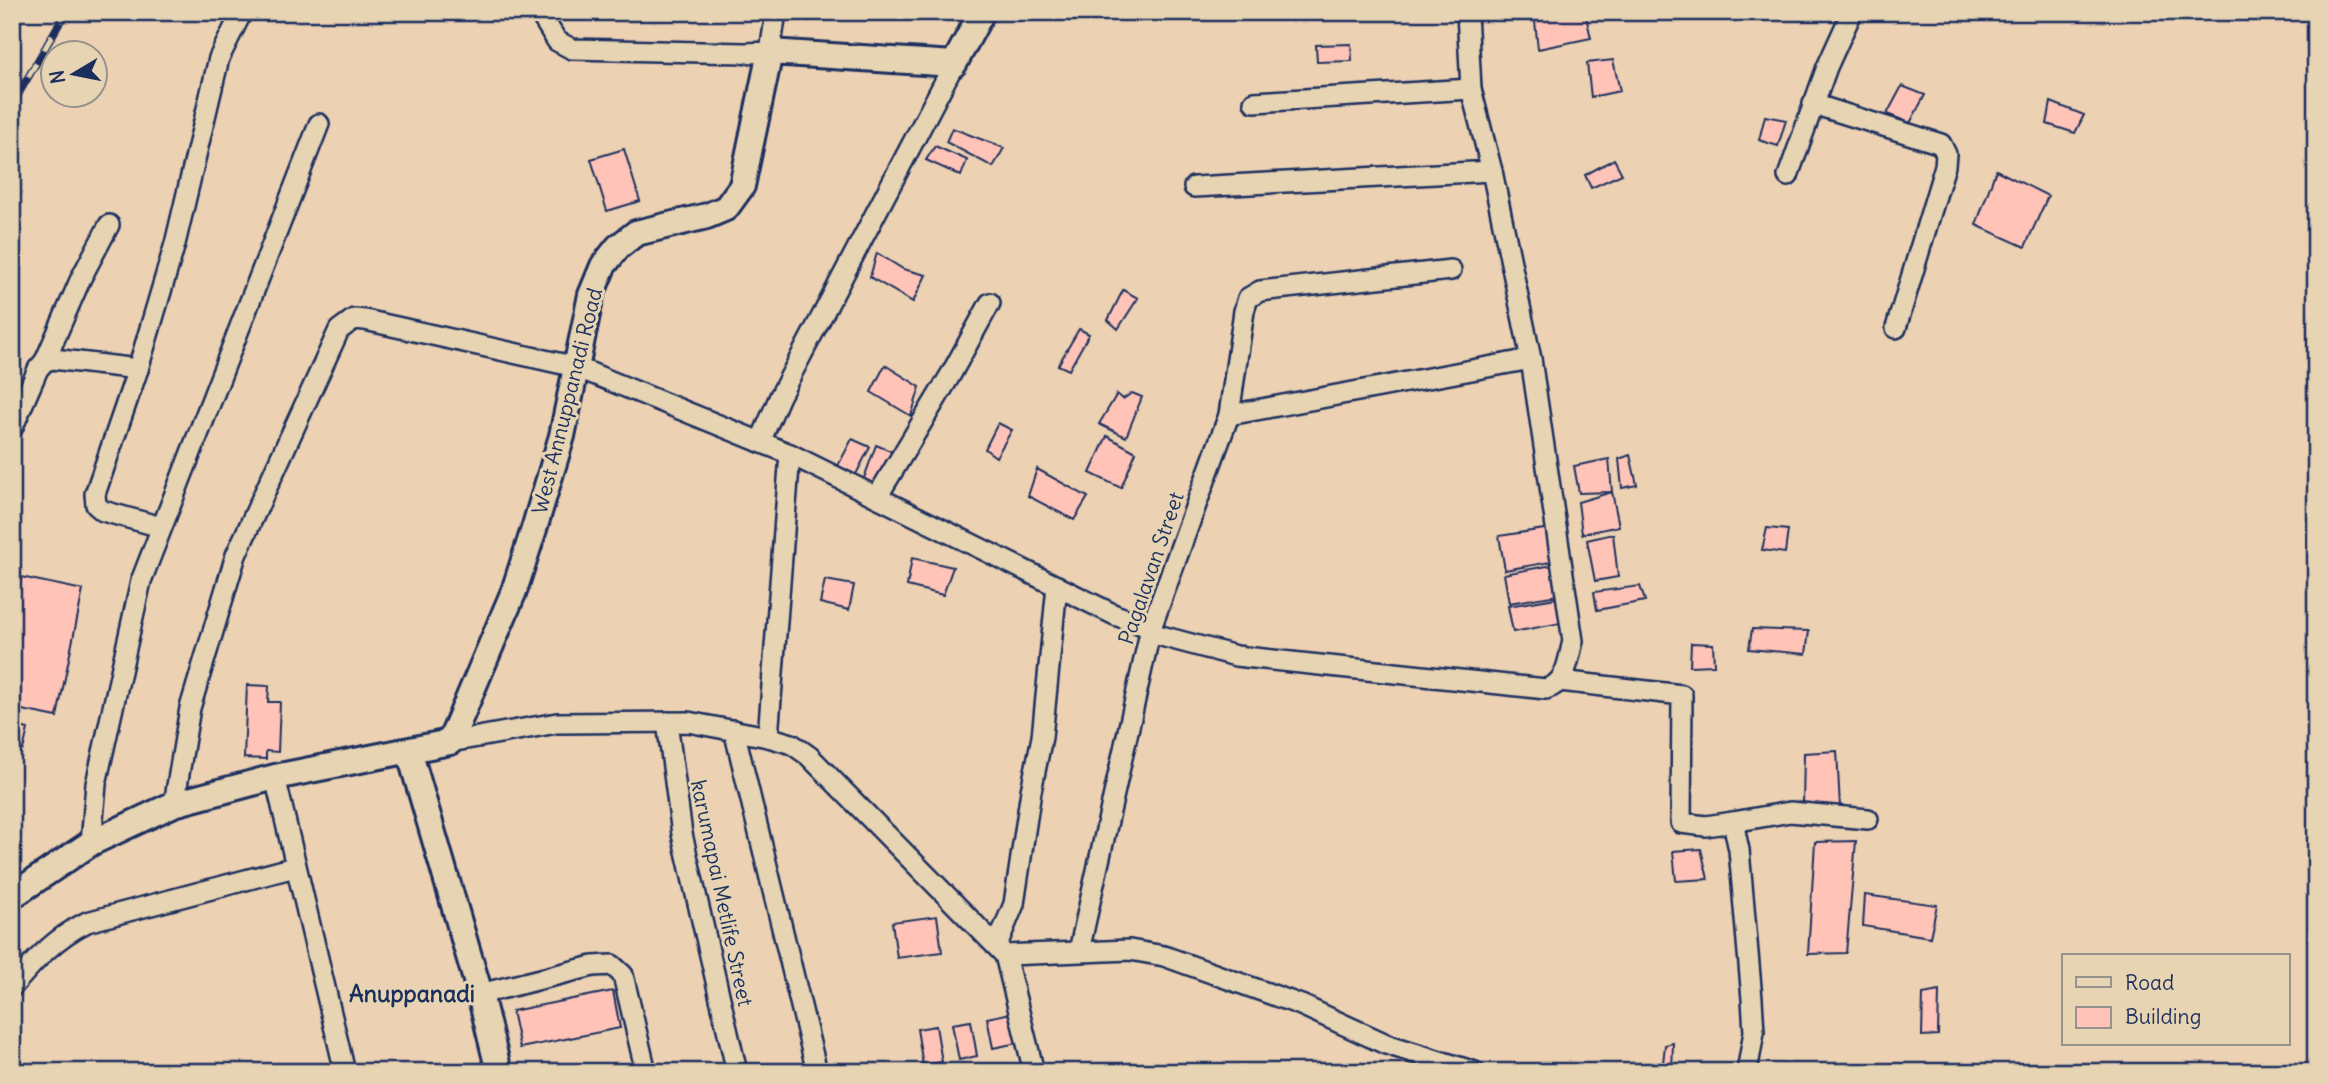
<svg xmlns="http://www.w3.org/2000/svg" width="2328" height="1084" font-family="Delius,sans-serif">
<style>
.building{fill:#ffc4b7;stroke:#1b2f5e;stroke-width:2}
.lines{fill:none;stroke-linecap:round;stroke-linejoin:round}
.minor-casing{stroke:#1b2f5e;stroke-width:24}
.tertiary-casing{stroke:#1b2f5e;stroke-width:30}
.minor{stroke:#e7d4b2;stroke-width:19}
.tertiary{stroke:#e7d4b2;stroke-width:24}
.rail-casing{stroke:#1b2f5e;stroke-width:8}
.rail{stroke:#e7d4b2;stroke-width:5;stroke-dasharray:16;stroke-linecap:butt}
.labels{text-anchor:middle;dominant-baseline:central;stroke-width:6;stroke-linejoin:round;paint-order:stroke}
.street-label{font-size:21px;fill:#1b2f5e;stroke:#e7d4b2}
.neighbourhood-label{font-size:23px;font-weight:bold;fill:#1b2f5e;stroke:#e7d4b2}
</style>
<rect width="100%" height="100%" fill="#ecd1b3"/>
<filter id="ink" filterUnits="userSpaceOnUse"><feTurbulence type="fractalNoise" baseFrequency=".0143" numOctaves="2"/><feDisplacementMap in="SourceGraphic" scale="14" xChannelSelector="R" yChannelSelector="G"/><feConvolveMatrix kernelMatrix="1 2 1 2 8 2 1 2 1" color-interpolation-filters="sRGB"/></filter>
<g filter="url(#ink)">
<g class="building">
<path d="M1040,12h25v5z"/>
<path d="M1534,12h51l6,26 -53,11z"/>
<path d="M1351,44l1,17 -35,1 -1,-17z"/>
<path d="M1613,60l7,31 -29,6 -4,-34z"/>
<path d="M1902,86l23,9 -15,28 -23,-9z"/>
<path d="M2051,102l33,13 -9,18 -28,-9z"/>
<path d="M1765,116l21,4 -8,26 -19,-6z"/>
<path d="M952,128l52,20 -11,19 -47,-25z"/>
<path d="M935,146l32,14 -6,16 -35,-16z"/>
<path d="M624,149l16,52 -33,10 -16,-52z"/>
<path d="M1614,159l8,15 -31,14 -6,-13z"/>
<path d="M1996,170l52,26 -23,51 -49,-22z"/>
<path d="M877,253l26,16 23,6 -13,27 -43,-25z"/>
<path d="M1123,290l15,8 -20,31 -10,-9z"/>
<path d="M1079,329l10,5 -20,36 -11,-5z"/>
<path d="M885,365l35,22 -9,29 -40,-24z"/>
<path d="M1132,393l10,4 -16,40 -27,-13 18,-30 6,5z"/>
<path d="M998,423l14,7 -16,27 -11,-8z"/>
<path d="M1107,436l29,16 -15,36 -31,-15z"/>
<path d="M852,439l18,8 -18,35 -18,-9z"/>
<path d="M876,445l17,7 -18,35 -12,-6z"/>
<path d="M1630,455l7,30 -15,3 -3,-29z"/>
<path d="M1609,459l3,33 -33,1 -5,-27z"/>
<path d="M1037,469l51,28 -14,23 -46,-24z"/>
<path d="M1612,492l7,34 -37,8 -4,-32z"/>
<path d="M1551,528l5,33 -51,9 -6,-34z"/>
<path d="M1767,528l21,2 -3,23 -23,-3z"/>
<path d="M1613,534l5,43 -23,4 -8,-41z"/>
<path d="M912,558l41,9 -10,28 -36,-9z"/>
<path d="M1553,565l5,30 -49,8 -5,-29z"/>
<path d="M21,577l62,13 -26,127 -45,-9v-87z"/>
<path d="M825,580l29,5 -5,25 -29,-7z"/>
<path d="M1640,586l5,15 -48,9 -3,-18z"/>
<path d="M1556,598l5,25 -48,9 -5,-26z"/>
<path d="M1752,629l57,2 -3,23 -57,-5z"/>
<path d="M1691,643l22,1 1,21 -24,1z"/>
<path d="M247,685l22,1 -1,16h12l-2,50 -12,-1v8l-22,-1z"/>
<path d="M12,725l16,4 -5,21 -11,-3z"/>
<path d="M1837,751l3,56 -37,-2 1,-52z"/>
<path d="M1856,841l-10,112 -38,1 7,-112z"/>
<path d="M1701,849l7,30 -32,2 -3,-30z"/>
<path d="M1865,895l72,10 -7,32 -67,-11z"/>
<path d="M937,916l5,36 -45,6 -5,-36z"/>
<path d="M613,991l7,37 -100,20 -8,-37z"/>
<path d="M1939,991l-1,44 -16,1 1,-42z"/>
<path d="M1016,1012l6,30 -29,6 -6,-30z"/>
<path d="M971,1021l6,35 -18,4 -7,-36z"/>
<path d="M936,1026l6,36 -19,3 -6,-36z"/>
<path d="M1673,1043l-1,29h-10l3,-27z"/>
</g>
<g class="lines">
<g class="minor-casing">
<g id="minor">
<path d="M539,12l18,29 15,8 172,4 26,-1 6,-40"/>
<path d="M1467,12l4,77 21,82 39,188"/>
<path d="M1254,102l217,-13"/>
<path d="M1813,104l128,40 5,10 -1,12 -49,162"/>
<path d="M1788,176l39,-109 25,-55"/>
<path d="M1194,187l298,-16"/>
<path d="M45,361l36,-83 28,-53"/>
<path d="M12,429l26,-60 7,-8 8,-2 85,10"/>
<path d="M760,442l20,-46 174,-332"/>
<path d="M877,497l74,-123 39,-71"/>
<path d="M161,527l-58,-16 -7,-6 -1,-11 43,-125 37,-125 44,-186 23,-46"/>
<path d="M1150,633l86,23 18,2 292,31c21,-6 22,-29 27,-48l-42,-282 -302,56"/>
<path d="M1560,681l122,14 -1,128 25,3 27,-4"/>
<path d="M667,722l15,112 55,238"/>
<path d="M734,730l83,342"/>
<path d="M768,737l22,-283"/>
<path d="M450,742l107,-19 131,-1 80,15 24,7 17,12 196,199 125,-5 34,6 137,49 85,39 89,28"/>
<path d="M275,777l70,295"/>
<path d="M174,804l16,-96 46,-153 103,-225 15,-11 11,1 211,47 214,87 325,161 36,13"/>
<path d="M91,843l5,-59 45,-203 178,-457"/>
<path d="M997,945l17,-41 17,-113 11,-54 15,-151"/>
<path d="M1079,951l72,-323 78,-213 15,-104 4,-13 12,-7 191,-21"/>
<path d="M1005,955l29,117"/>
<path d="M12,987c23,-27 43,-49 75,-65l208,-55"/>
<path d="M480,994l113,-28 19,-1 11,10 23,97"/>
<path d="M1747,1072l7,-40 -2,-33 -13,-149 -6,-28 57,-10 78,7"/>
</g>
</g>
<g class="tertiary-casing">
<g id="tertiary">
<path d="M409,751l71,243 19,78"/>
<path d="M12,896l79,-53 83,-39 101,-27 175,-35 64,-151 20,-62 28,-93 29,-141 12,-29 15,-19 18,-14 71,-17 19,-8 16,-22 28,-134 184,12 28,-52"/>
</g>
</g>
<use href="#minor" class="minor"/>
<use href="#tertiary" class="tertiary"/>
<g class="rail-casing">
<path id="rail" d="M12,105l54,-93"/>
</g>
<use href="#rail" class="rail"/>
</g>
</g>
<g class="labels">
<g class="street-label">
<text transform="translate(567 401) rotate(-76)">West Annuppanadi Road</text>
<text transform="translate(1151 568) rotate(-71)">Pagalavan Street</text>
<text transform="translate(722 893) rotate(78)">karumapai Metlife Street</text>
</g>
<g class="neighbourhood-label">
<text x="412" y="993">Anuppanadi</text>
</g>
</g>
<rect width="2328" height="1084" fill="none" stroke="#e7d4b2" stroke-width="42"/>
<rect x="21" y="21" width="2286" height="1042" fill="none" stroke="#1b2f5e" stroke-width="2.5" filter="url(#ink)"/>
<rect x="2062" y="954" width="228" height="91" fill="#e7d4b2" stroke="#959290" stroke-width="2"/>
<rect x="2076" y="977" width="35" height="10" fill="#e7d4b2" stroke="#959290" stroke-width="2"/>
<text x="2125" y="990" font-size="21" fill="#1b2f5e">Road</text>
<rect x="2076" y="1007" width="35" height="21" fill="#ffc4b7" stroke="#959290" stroke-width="2"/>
<text x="2125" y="1024" font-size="21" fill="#1b2f5e">Building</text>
<g transform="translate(74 74) rotate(260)"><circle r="33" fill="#e7d4b2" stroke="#959290" stroke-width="2"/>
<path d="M0-5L12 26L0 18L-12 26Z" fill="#1b2f5e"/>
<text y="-10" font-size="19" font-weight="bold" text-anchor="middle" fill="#1b2f5e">N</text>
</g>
</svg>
